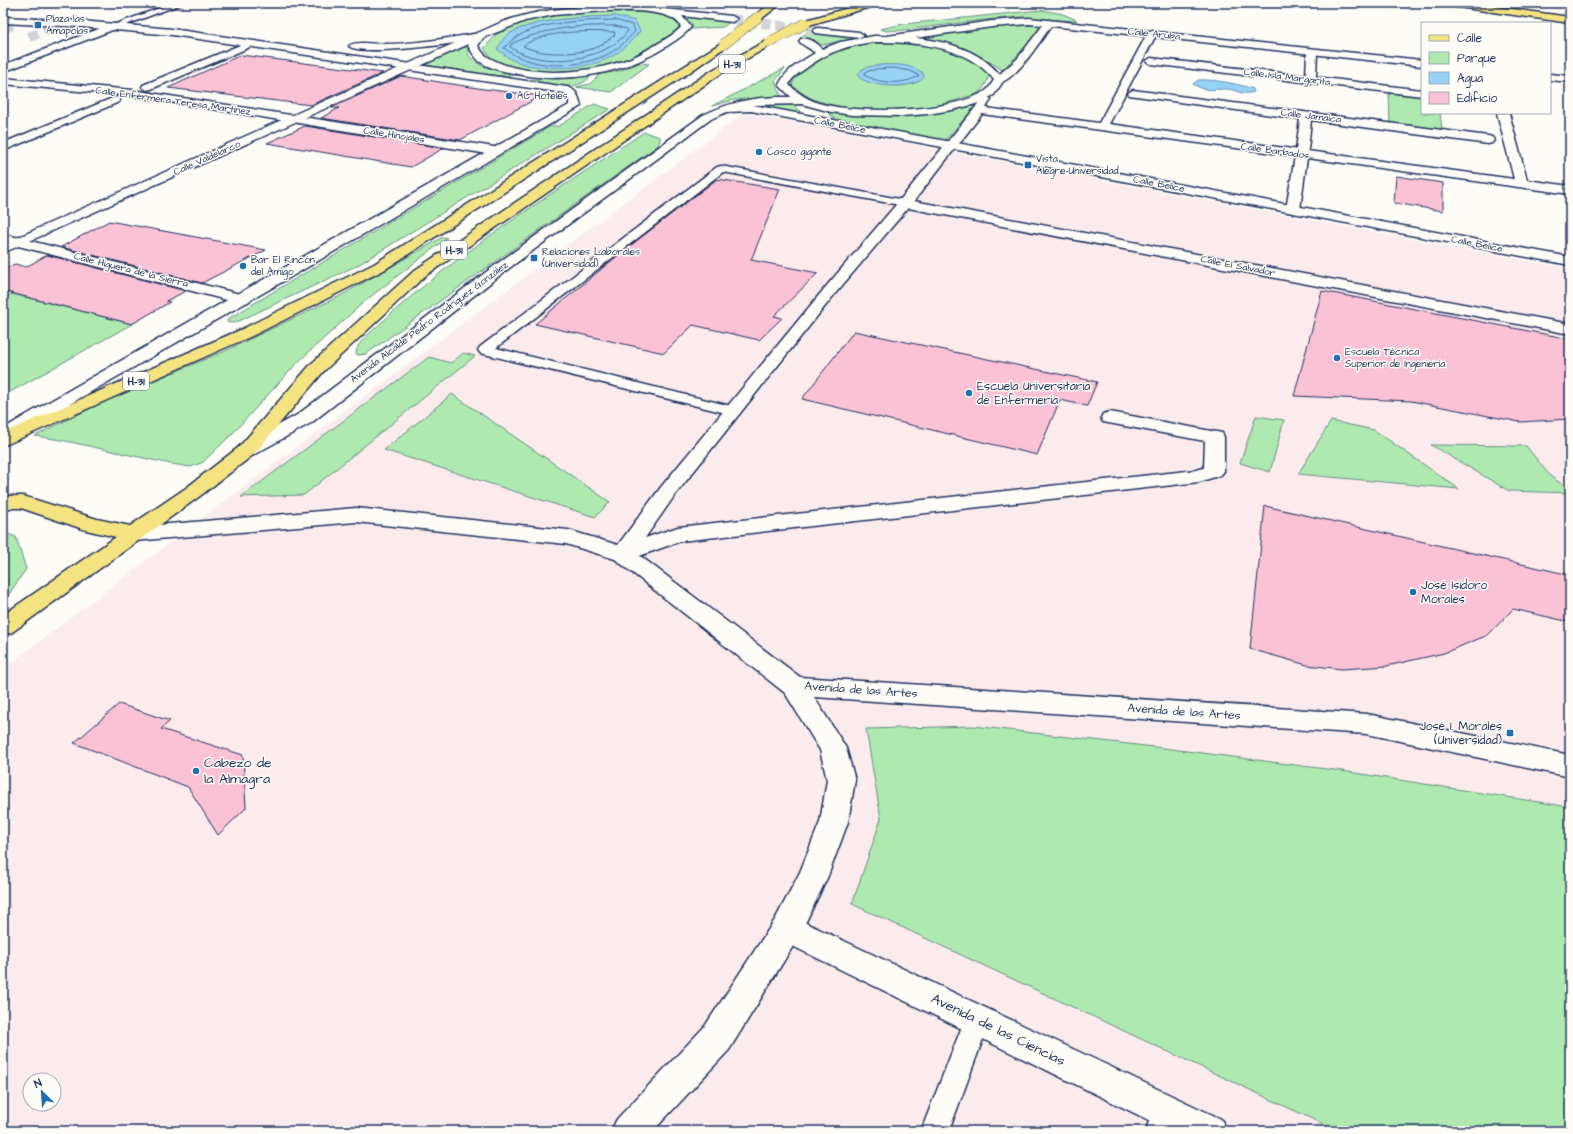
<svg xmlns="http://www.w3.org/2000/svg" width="1573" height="1134" font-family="'Architects Daughter',sans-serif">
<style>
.built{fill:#fcebed;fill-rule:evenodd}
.green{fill:#aeeaaf;stroke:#648c86;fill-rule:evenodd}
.water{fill:#96d1f6;stroke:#6590b9}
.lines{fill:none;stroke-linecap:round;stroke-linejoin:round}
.shore{stroke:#4c709b;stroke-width:1}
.building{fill:#fbc2d6;stroke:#1b2f5e}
.pedestrian-tunnel{stroke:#d0d3d8;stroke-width:10;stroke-dasharray:10 5;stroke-linecap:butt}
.tertiary-tunnel{stroke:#d0d3d8;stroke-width:10;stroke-dasharray:10 5;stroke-linecap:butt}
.service-casing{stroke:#1b2f5e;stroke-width:3}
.pedestrian-casing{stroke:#1b2f5e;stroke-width:3}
.minor-casing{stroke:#1b2f5e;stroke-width:3}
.tertiary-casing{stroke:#1b2f5e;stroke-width:3}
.secondary-casing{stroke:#1b2f5e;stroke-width:3}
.primary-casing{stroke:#1b2f5e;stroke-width:3}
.motorway-casing{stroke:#1b2f5e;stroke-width:3}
.service{fill:#fdfcf7;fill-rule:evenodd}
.pedestrian{fill:#fdfcf7;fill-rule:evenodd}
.minor{fill:#fdfcf7;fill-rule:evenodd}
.tertiary{fill:#fdfcf7;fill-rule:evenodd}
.secondary{fill:#fdfcf7;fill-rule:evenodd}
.primary{fill:#f5e381;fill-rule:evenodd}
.motorway{fill:#f5e381;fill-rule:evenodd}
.motorway-bridge-casing{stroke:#1b2f5e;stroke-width:11;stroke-linecap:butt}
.motorway-bridge{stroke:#f5e381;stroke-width:10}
.poi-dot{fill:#1f6fb2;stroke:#fdfcf7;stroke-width:1.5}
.labels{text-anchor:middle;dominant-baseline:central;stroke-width:3;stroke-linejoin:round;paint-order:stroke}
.far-poi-label{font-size:10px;fill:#1b2f5e;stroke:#fdfcf7;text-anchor:start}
.far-street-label{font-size:10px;fill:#1b2f5e;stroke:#fdfcf7}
.shield{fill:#fdfcf7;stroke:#5f6c8c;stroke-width:1}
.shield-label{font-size:11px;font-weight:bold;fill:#1b2f5e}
.poi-label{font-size:12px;fill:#1b2f5e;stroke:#fdfcf7;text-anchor:start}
.street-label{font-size:12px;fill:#1b2f5e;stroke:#fdfcf7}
.near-poi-label{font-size:14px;fill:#1b2f5e;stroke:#fdfcf7;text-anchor:start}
.near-street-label{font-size:14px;fill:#1b2f5e;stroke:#fdfcf7}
</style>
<rect width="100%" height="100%" fill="#fdfcf7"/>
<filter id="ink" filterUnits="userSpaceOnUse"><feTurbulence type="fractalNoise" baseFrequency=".025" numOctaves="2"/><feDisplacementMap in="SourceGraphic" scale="8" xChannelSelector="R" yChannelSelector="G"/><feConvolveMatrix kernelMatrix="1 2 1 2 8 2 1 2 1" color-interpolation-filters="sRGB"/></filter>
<g filter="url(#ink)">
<path class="built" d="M743,114h7l171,32 649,123v862h-1567v-462l214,-162zM30,1080h24v24h-24z"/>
<g class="green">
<path d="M617,9c20,2 51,-1 62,18l-7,7 -51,29 -30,7 -43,2 -34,-4 -23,-10 -7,-10 16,-17 37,-14 40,-7zM616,16l-118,33c2,-4 4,-8 7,-11 20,-20 83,-21 111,-22z"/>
<path d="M1042,10l21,4 14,6 -4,1 -52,-4 -38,3 -77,10 -20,1 -6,-2 24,-5z"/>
<path d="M683,15l48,6 -8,6 -32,2 1,-5z"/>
<path d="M1023,23l20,1 -17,23 -24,23c-28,-21 -60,-26 -94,-32z"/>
<path d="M809,31l42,5 2,3 -32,6 -7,-5 -14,-2z"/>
<path d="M876,42c31,1 76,3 102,22 4,3 7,8 11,11 -2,7 -5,14 -11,18 -3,2 -8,3 -12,4 -38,14 -98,18 -137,7 -17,-4 -24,-8 -37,-19 3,-8 10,-13 17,-18 20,-17 41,-22 67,-25zM884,65l20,1 18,6 2,5c-11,14 -51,9 -64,1l3,-9z"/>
<path d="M468,46c-6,20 38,27 51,29l-20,1 -75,-11z"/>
<path d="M639,63l10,1 -38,28 -35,-5 14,-3 10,-10 19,-3z"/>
<path d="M785,68l-10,13 6,15 -47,4 -22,6z"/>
<path d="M594,74c-3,2 -7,6 -10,8 -16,9 -39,1 -56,-2z"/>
<path d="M1389,93l33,4v16h18l2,16 -52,-6z"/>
<path d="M594,104l16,5 -252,156 -119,56 -6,2 -6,-1 1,-3 323,-193h8z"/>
<path d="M782,104l10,1 9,6 -1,1 -5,1 -44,-8z"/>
<path d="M973,106l2,1 -30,33 -108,-19 -9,-8 4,-1 33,3h49z"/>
<path d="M644,132l16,5v4l-3,5 -291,208 -7,1 -3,-1c0,-12 16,-22 24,-30 80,-74 174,-131 264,-192z"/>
<path d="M443,237l4,1 -81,62 -68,62 -67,73 -28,27 -12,5 -20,-3 -110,-24 -26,-4 72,-36 118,-49 115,-55z"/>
<path d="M12,294l120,30 -129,72v-98z"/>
<path d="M463,353l12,3 -171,139 -63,2 188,-140 22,6z"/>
<path d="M452,394l158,108 -15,15 -211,-67z"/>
<path d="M1256,416l28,4 -14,52 -30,-9z"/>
<path d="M1331,421l43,9 85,59 -161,-15z"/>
<path d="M1431,445l95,1 25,31 19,12v4l-61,-2z"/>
<path d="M3,532l13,5 10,32 -23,34z"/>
<path d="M973,726l190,22 179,23 228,36v324h-232l-486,-227 29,-85 -15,-90z"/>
</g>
<g class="water">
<path d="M616,16l19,5 5,10c-9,11 -21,23 -35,29 -24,10 -72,12 -96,-2 -4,-3 -8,-6 -12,-9 3,-4 5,-8 7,-11 21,-20 84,-21 112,-22z"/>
<path d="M881,65c10,-1 40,-1 43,12 -9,13 -56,11 -66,-1 2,-10 15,-10 23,-11z"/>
<path d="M1198,80c14,-1 42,4 55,9l1,3c-14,4 -17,-3 -28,-3 -13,0 -21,3 -33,-5z"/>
</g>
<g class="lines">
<g class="shore">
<path d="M615,20l17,5 3,6c-8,10 -19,20 -31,25 -30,13 -74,13 -100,-8 23,-28 77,-27 111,-28z"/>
<path d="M615,26l12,3 1,2c-22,31 -88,38 -118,16l1,-3c33,-16 67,-19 104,-18z"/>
<path d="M614,32l1,3c-5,3 -10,8 -15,11 -19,9 -58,10 -77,0 22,-16 65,-15 91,-14z"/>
<path d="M893,68l18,3 8,5c-16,9 -39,8 -55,-1l1,-3 12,-3z"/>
</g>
</g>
<g class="building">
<path d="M241,55l142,18 -72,32 -143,-17z"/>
<path d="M401,76l83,13 57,7 -81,44 -139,-22 18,-10h-8z"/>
<path d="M305,126l139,22 -33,19 -144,-24z"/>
<path d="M1396,176l47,7v28l-49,-8z"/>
<path d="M717,179l63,10 -29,71 67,13 -44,43 8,2 -23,22 -66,-15 -29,28 -129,-29 87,-72z"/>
<path d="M109,221l157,29 -64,33 -141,-36z"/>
<path d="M47,255l139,36 -20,10 4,1 -38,22 -129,-33v-22l12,-5 11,3z"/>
<path d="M1322,291l248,48v80l-50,3 -109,-21 -117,-5z"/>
<path d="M854,331l243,51 -10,24 -27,-6 -23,55 -235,-56z"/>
<path d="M1265,506l305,69v47l-57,-13 -25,26 -44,18 -57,13 -45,3 -35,-4 -57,-16z"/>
<path d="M119,704l51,17 -9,8 82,26 3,53 -28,27 -30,-48 -114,-44z"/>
</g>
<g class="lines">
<g class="pedestrian-tunnel">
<path d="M3,28l10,-3"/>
<path d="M29,37l25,-9"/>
</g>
<path class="tertiary-tunnel" d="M732,19l86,12"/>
<g class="service-casing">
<g id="service">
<path d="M173,3h11l-69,26h-6l-1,-2z"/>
<path d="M721,166l184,34 5,3 -5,3 -182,-34 -227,176 243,60 2,3 -2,3 -5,1 -254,-62 -2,-3 2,-3 237,-180z"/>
<path d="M977,1007l9,4 4,9 -41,111h-28l47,-120z"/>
<path d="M1165,1096l10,4 4,10 -5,21h-28l9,-31z"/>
</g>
</g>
<g class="pedestrian-casing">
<g id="pedestrian">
<path d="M245,43l5,3 -2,2 -97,41 -4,1 -5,-3 1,-2z"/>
<path d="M1312,50l5,3 -1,24 106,13v6l-271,-32 -5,-3 5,-3 155,18 1,-23z"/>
<path d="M1133,90l355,46 4,1 2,3 -2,3 -4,1 -177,-24 -3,30 -2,3h-8l-2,-3 4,-31 -171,-24 -1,-2z"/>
<path d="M115,97l4,1 1,2 -1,2 -116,49v-8z"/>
</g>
</g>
<g class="minor-casing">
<g id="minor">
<path d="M1029,18l121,13 3,-1 4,2 265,28v6l-267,-29 -46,87 405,55 -17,-66h12l18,67 43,6v8l-263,-36 -7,51 -2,3h-10l-2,-3 9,-53 -313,-42 -68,87 656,123v10l-662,-126 -74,87 -159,200 -30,43 33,-11 518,-57 8,-2 1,-27 -102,-19 -2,-4 2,-4 7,-2 112,21 2,4v34l-3,4 -22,7 -518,59 -50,18 -8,2 -8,-2 -3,-5 3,-5 46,-62 163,-198 76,-89 75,-92 7,-11 4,-1 5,3 -5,9 113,15 47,-87 -95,-10c-11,15 -34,53 -52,57l-5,-3 1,-2 22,-19 26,-34 -14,-1 -37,3 -105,15 -5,-3 5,-3 105,-15z"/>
<path d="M112,24l3,1 2,2 -2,2 -112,43v-7z"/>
<path d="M1550,74l20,2v6l-20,-2z"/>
<path d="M3,78l129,12 362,57 4,1 2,3 -2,3 -4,1 -362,-59 -129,-12z"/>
<path d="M3,234l245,62 2,3 -2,3 -6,2 -239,-62z"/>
<path d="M787,914l434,205 6,12h-56l-395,-193 -4,-10 4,-10z"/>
</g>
</g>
<g class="tertiary-casing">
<g id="tertiary">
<path d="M605,6l50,2 77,8 5,3 -5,3 -50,-6 9,11c-7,9 -17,14 -27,21 -45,28 -104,37 -156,24 -10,-2 -21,-5 -29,-11 -4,-4 -8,-10 -11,-15l1,-2 -466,209v-9l497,-221c34,-13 69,-16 105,-17zM605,11c18,0 68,-3 76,16 -6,7 -14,11 -22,16 -12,7 -25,15 -39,19 -36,12 -98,16 -132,-5 -4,-2 -7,-7 -10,-11l5,-8 42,-17 29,-6z"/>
<path d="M818,28l41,4 5,3 -5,3 -44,-5 -2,-2 2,-2z"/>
<path d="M874,36c45,0 102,4 130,44l-10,15 -18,9 -24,6 -24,4 -26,2 -50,-1 -21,-3 -29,-8 -49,1 817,152v8l-819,-154 -24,1 -16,7 -203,150 -197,154 -58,32 -7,2 -7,-2 -3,-4 3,-4 58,-32 201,-152 205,-148c30,-14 55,-19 88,-18l-12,-12c6,-15 23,-24 36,-32 -5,-5 -12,-7 -16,-12l2,-2c8,-2 16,4 21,10l18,-7zM874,42c41,0 93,3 120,38 -3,4 -5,9 -10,12 -37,21 -126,22 -166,11 -11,-4 -21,-11 -29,-18 3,-8 9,-11 16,-16 23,-17 40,-23 69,-27z"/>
<path d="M356,508l212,22 63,19 169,128 567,37 203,41v22l-203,-43 -553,-37 32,51 9,32 -7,42 -20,54 -30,62 -69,112 -76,81h-42l6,-12 88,-93 71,-108 24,-46 20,-50 7,-42 -7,-30 -35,-57 -170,-134 -49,-15 -210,-22 -222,19 -8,-2 -3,-5 3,-5 8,-2z"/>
</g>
</g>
<g class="secondary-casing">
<g id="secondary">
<path d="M3,17l78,4 91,8 395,58c9,2 12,10 14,19l-292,172 -221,127 -58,36 -7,2v-14l23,-14 543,-310v-7l-5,-5 -392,-58 -91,-8 -78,-4z"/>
<path d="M480,33l5,3 -2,2c-18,5 -124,19 -134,8 5,-5 25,-2 33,-2 33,0 66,-6 98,-11z"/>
</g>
</g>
<g class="primary-casing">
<path id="primary" d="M246,445l7,2 3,4 -3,4 -53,41 -189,137 -8,2v-20l113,-78 -30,-7 -65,-22h-18v-12h20l74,23 33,7 56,-38 53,-41z"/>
</g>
<g class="motorway-casing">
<g id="motorway">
<path d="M772,3h10l-21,16h-6l-1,-2 1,-2z"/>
<path d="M865,3h13l-1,2 -68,20 -3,1 -5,-3 2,-2z"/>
<path d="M1447,3h22l101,14v6l-119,-17z"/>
<path d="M770,39l5,3 -2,2 -51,29 -297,203 -101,95 -71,84 -7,2 -7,-2 -3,-4 3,-4 73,-84 103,-93 299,-201z"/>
<path d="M724,41l5,3 -2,2 -40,28 -303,196 -132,66 -249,110v-13l237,-103 134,-66z"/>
</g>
</g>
<use href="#service" class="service"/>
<use href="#pedestrian" class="pedestrian"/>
<use href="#minor" class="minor"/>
<use href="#tertiary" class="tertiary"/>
<use href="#secondary" class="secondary"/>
<use href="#primary" class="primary"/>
<use href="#motorway" class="motorway"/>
<g class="motorway-bridge-casing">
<g id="motorway-bridge">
<path d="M770,42l36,-19"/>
<path d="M724,44l34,-27"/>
</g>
</g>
<use href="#motorway-bridge" class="motorway-bridge"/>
</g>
</g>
<g class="poi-dot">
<rect x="34" y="21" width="8" height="8" rx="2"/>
<circle cx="509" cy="96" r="4"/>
<circle cx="759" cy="152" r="4"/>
<rect x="1024" y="161" width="8" height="8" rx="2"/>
<rect x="530" y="254" width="8" height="8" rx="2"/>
<circle cx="243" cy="266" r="4"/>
<circle cx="1337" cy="358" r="4"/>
<circle cx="969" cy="393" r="4"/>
<circle cx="1413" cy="592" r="4"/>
<rect x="1506" y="729" width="8" height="8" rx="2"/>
<circle cx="196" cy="771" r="4"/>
</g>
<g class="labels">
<g class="far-poi-label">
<text x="46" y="19">Plaza las<tspan x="46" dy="12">Amapolas</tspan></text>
<text x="517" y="96">AC Hoteles</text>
<text x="767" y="152">Casco gigante</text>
<text x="1036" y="159">Vista<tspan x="1036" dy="12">Alegre-Universidad</tspan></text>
<text x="542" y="252">Relaciones Laborales<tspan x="542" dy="12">(Universidad)</tspan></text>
<text x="251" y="260">Bar El Rincón<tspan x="251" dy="12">del Amigo</tspan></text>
<text x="1345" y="352">Escuela Técnica<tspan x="1345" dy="12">Superior de Ingeniería</tspan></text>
</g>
<g class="far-street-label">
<text transform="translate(1154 34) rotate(6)">Calle Aruba</text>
<text transform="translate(1287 77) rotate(7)">Calle Isla Margarita</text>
<text transform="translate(173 101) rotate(8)">Calle Enfermera Teresa Martínez</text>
<text transform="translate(1311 116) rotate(7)">Calle Jamaica</text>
<text transform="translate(840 125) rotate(11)">Calle Belice</text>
<text transform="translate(394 135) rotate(9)">Calle Hinojales</text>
<text transform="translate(1275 151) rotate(8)">Calle Barbados</text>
<text transform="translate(207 158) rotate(-24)">Calle Valdelarco</text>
<text transform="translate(1159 184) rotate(11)">Calle Belice</text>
<text transform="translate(1477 244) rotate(11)">Calle Belice</text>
<text transform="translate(1238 266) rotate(11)">Calle El Salvador</text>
<text transform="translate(131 270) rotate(14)">Calle Higuera de la Sierra</text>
<text transform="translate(429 322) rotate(-37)">Avenida Alcalde Pedro Rodríguez González</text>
</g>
<g class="shield">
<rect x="719" y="55" width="26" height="18" rx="3"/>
<rect x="441" y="241" width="26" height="18" rx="3"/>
<rect x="123" y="372" width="26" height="18" rx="3"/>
</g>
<g class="shield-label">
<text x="732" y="64">H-31</text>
<text x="454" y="250">H-31</text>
<text x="136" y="381">H-31</text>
</g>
<g class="poi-label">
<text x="977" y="386">Escuela Universitaria<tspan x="977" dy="14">de Enfermería</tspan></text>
<text x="1421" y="585">José Isidoro<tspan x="1421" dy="14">Morales</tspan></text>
<text x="1502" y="726" text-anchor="end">José I. Morales<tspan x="1502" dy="14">(Universidad)</tspan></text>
</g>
<g class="street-label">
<text transform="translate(861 690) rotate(4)">Avenida de las Artes</text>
<text transform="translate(1184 712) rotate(4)">Avenida de las Artes</text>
</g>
<g class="near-poi-label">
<text x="204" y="763">Cabezo de<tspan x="204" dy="16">la Almagra</tspan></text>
</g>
<g class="near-street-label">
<text transform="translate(998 1030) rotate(26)">Avenida de las Ciencias</text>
</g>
</g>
<rect width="1573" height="1134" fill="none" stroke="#fdfcf7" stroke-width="16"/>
<rect x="8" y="8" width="1557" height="1118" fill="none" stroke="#1b2f5e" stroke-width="1.5" filter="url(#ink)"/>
<rect x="1421" y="22" width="130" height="92" fill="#fdfcf7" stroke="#a3aaba"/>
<rect x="1429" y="35" width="20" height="6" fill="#f5e381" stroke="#a3aaba"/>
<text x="1457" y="42" font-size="12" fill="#1b2f5e">Calle</text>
<rect x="1429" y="52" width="20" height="12" fill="#aeeaaf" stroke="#a3aaba"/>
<text x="1457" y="62" font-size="12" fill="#1b2f5e">Parque</text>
<rect x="1429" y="72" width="20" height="12" fill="#96d1f6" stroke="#a3aaba"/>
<text x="1457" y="82" font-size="12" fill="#1b2f5e">Agua</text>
<rect x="1429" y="92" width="20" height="12" fill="#fbc2d6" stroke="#a3aaba"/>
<text x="1457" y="102" font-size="12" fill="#1b2f5e">Edificio</text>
<g transform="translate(42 1092) rotate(335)"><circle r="19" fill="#fdfcf7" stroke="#a3aaba"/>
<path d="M0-3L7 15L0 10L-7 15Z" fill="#1f6fb2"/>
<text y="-6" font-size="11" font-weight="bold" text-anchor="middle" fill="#1b2f5e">N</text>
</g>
</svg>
